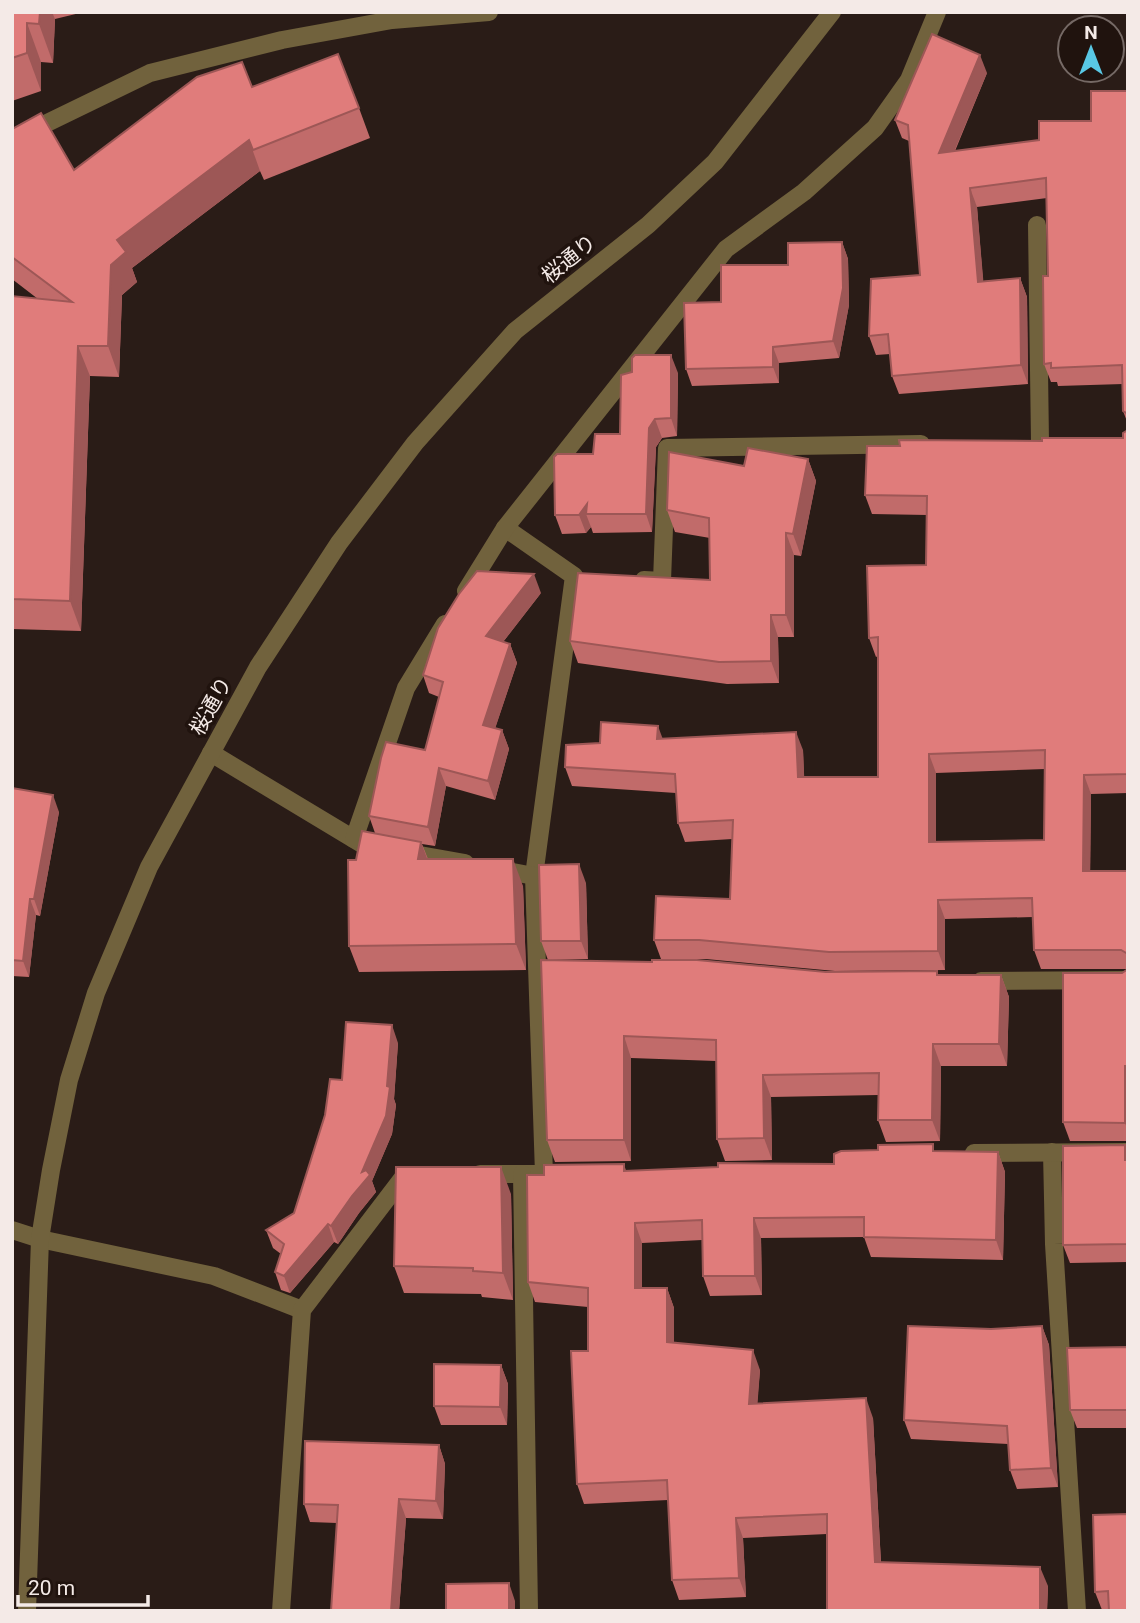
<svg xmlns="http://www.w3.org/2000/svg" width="1140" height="1623" font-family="Roboto,'Noto Sans JP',sans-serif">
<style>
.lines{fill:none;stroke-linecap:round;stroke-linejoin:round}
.minor{stroke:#71623d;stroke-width:18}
.tertiary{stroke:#71623d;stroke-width:18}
.wall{fill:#c16b6a;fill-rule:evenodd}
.shaded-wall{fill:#9d5756}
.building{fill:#e07c7b;stroke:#9d5756;stroke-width:2;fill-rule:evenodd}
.labels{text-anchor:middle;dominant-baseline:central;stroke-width:7;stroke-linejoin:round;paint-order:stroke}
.street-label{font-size:21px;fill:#f4eae7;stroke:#20130e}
</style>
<rect width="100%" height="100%" fill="#2a1c17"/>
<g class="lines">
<g class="minor">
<path d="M1037,225l3,217"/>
<path d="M505,528l69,48 -40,300"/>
<path d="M644,580l18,1 5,-133 254,-4"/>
<path d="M466,591l39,-63 221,-279 78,-57 71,-64 34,-48 28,-68"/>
<path d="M211,753l151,91"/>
<path d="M354,839l52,-151 39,-64"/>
<path d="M403,852l62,11"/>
<path d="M496,869l38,7 10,298"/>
<path d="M981,981l147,-1"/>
<path d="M1052,1152l2,92 23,367"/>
<path d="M974,1153l154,-1"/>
<path d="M480,1174h88"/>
<path d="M522,1174l7,437"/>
<path d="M12,1230l28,9 174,37 88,34"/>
<path d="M281,1611l21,-301 103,-135h5"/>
</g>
<g class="tertiary">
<path d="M12,140l138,-67 132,-33 110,-20 97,-8"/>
<path d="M27,1611l13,-372 11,-69 18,-90 27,-87 53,-126 109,-200 81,-124 76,-100 100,-112 133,-106 67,-63 117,-150"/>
</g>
</g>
<g class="wall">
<path d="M12,12h72l-29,7 -2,44 -12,-1v29l-29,10z"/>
<path d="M987,73l-32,78 84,-11 52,-19 37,-30v333l-5,-13v-27l-65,2 -1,-4h-6l-7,-18 4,-88 -1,-78 -70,9 6,74 37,-3 7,19 1,87 -129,10 -7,-18 -2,-22 -14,1 -7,-19 51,-61 -11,-134 -7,-3 -7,-18z"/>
<path d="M252,87l107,21 11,30 -106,42 -4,-9 -128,97 5,14 -15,13 -3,82 -29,-1 -9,255 -69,-2v-333l26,3 -26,-20v-150l62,41z"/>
<path d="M842,242l6,17 1,46 -10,53 -60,5v20l-87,3 -6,-17 35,-67 67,-37z"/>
<path d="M632,372l46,1 -1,63 -15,2 -6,9 -4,85 -59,1 -2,-6 -5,6 -24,1 -7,-19 38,-61 27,-20z"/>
<path d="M1128,430v363l-37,1 -1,77h38v98h-87l-7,-19 -1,-33 -88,2v51l-110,1 -129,-12h-45l-7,-19 76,-41 2,-60 -47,3 -7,-19 -2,-30 -104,-7 -7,-19 35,-24 63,-4 140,11 1,27h74v-121l-2,1 -7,-19 57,-73 1,-50 -55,-1 -7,-19 35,-49 223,-8zM1045,769l-1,71 -108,2v-69z"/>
<path d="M808,459l8,22 -15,75 -7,-1v82h-16l1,46 -52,1 -149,-21 -8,-22 140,-61v-42l-35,-6 -8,-22 77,-44z"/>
<path d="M541,593l-38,49 7,2 7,19 -22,65 7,2 7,19 -14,51 -49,-14 -11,60 -13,-2 6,15 95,27 3,84 -167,2 -10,-26 7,-86 19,-27 -6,-17 56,-66 14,-53 -10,-4 -6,-18z"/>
<path d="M12,788l47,24 -19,104 -4,-1 -7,62 -17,-1z"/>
<path d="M586,883l2,76 -40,1 -7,-19z"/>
<path d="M541,960l285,12 113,3h62l8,22 -2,69h-66l-1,75 -54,1 -8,-22v-25l-107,2 1,63 -47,1 -8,-22 -1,-78 -85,-3v103l-76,1 -8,-22z"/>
<path d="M1128,969v172h-58l-7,-19 59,-149z"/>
<path d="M398,1043l-4,56 2,6 -4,29 -20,47 4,11 -17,21 -21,31 -4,-2 -44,51 -9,-3 -6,-18 6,-18 -8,-6 -7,-18 28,-17 48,-133z"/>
<path d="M935,1151l63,1 7,20 -2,88 -132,-3 -7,-20 -103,1 1,57 -52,1 -7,-20 -1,-36 -60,3v45h25l7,20v34l86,28 -3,34 116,14 8,144 167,24 -1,25h-220v-77l-84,4 3,59 -67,3 -7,-20 -4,-80 -84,4 -7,-20 11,-133v-44l-53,-5 -7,-20 16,-107 80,-11 2,7 208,-7z"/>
<path d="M1128,1152v110l-58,1 -7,-18z"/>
<path d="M511,1194l2,106 -31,-3 -1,-3 -77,-1 -10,-27z"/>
<path d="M1042,1326l7,19 9,142 -41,2 -7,-19 -2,-26 -97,-5 -7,-19 87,-91z"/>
<path d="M1128,1347v81h-51l-7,-18z"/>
<path d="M501,1365l7,19 -1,41h-66l-7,-19z"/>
<path d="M439,1445l6,19 -2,55 -37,-1 -7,93h-68l6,-88 -27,-1 -6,-18z"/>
<path d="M1128,1514l-19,95 -7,1 -7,-18z"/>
</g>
<g class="shaded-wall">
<path d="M40,12h12l3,7 -2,44 -14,-39z"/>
<path d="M27,23l14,39v29l-14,-38z"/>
<path d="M980,55l7,18 -41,98 -7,-18z"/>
<path d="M249,140l11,31 -128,97 5,14 -15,13 -3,82 -11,-31 3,-81 6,-25z"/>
<path d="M970,188l7,19 8,93 -7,-18z"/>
<path d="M842,242l6,17 1,46 -10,53 -6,-17z"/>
<path d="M1020,278l7,19 1,87 -7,-19z"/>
<path d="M78,346l12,30 -9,255 -11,-30z"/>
<path d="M773,347l6,16v20l-6,-16z"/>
<path d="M671,355l7,18 -1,63 -6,-18z"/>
<path d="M655,419l7,19 -6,9 -4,85 -6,-18 3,-86z"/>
<path d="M808,459l8,22 -15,75 -8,-22z"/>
<path d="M587,504l-1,10 5,13 -5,6 -7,-18z"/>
<path d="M786,533l8,22v82l-8,-22z"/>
<path d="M534,574l7,19 -48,62 -7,-19z"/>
<path d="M771,615l7,22 1,46 -8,-22z"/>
<path d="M510,644l7,19 -27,81 -7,-19z"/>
<path d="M658,726l7,19 -8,-6z"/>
<path d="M502,730l7,19 -14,51 -7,-19z"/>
<path d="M796,732l7,18 2,45 -7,-18z"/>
<path d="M929,754l7,19v88l-7,-19z"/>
<path d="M439,768l7,18 -11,60 -7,-19z"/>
<path d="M1084,775l7,19 -1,96 -7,-19z"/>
<path d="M53,795l6,17 -19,104 -6,-17z"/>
<path d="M421,842l10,27 -13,-10z"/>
<path d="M513,859l10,27 3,84 -10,-26z"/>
<path d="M579,864l7,19 2,76 -7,-18z"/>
<path d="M30,899l6,16 -7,62 -6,-16z"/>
<path d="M938,900l7,19v51l-7,-19z"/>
<path d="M1001,975l8,22 -2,69 -8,-22z"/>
<path d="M392,1025l6,18 -4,56 2,6 -4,29 -20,47 4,11 -17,21 -21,31 -7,-18 31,-54 25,-86z"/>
<path d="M624,1036l7,22v103l-7,-21z"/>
<path d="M933,1044l8,22 -1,75 -8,-21z"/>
<path d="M1125,1066l3,9v56l-3,-8z"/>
<path d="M763,1075l8,22 1,63 -8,-22z"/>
<path d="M1125,1145l3,7v16l-3,-8z"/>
<path d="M998,1152l7,20 -2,88 -7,-20z"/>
<path d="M501,1167l10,27 2,106 -10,-27z"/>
<path d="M754,1218l7,20 1,57 -7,-19z"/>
<path d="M635,1223l7,20v65l-7,-20z"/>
<path d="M328,1224l6,18 -44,51 -6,-17z"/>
<path d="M667,1288l7,20v53l-7,-19z"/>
<path d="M1042,1326l7,19 9,142 -7,-19z"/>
<path d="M753,1350l7,20 -4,54 -7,-20z"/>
<path d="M501,1365l7,19 -1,41 -7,-18z"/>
<path d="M866,1398l7,20 9,164 -7,-20z"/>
<path d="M439,1445l6,19 -2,55 -7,-18z"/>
<path d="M399,1499l7,19 -7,93h-8z"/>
<path d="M736,1518l7,20 3,59 -7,-19z"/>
<path d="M1040,1567l8,19 -1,25h-7z"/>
<path d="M509,1583l6,18v10h-6z"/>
</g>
<g class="building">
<path d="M12,12h28l-1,12 -12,-1v30l-15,5z"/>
<path d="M932,34l48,21 -41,98 100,-13v-19h52v-30h37v323l-5,-3 -1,-46 -71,3v-5l-7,1 -1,-88h5l-2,-98 -76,10 8,94 42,-4 1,87 -129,11 -4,-42 -19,2 2,-57 49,-4 -12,-150 -13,-5z"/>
<path d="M338,54l21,54 -106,42 -4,-10 -132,100 9,12 -15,13 -3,81h-30l-8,255 -58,-2v-303l60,6 -60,-45v-128l29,-16 33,57 123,-93 45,-15 10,25z"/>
<path d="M842,242l1,46 -10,53 -60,6v20l-87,2 -2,-66 37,-1v-37h67v-22z"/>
<path d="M635,355h36v63l-16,1 -6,9 -3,86h-60l1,-10 -8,11h-24l-1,-58 3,-3h36l2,-20h25l1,-59 11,-3v-14z"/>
<path d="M1128,430v344l-44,1 -1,96h45v83l-7,-4h-87l-2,-52 -94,2v51l-109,1 -130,-12h-45l2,-44 74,3 3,-79 -55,3 -3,-49 -110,-7 1,-22 34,-2 1,-21 57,4 -1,13 139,-7 2,45h80v-140l-9,1 -2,-72 59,-1 1,-69 -62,-1 2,-49h33l-1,-6 143,1v-3h81v-5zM1045,750l-1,90 -115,2v-88z"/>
<path d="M748,448l60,11 -15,75 -7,-1v82h-15v46l-52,1 -149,-21 8,-68 132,7 -1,-62 -42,-8 2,-58 75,14z"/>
<path d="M477,571l57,3 -48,62 24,8 -27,81 19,5 -14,51 -49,-13 -11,59 -59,-11 12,-58 5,-16 39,8 18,-68 -20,-7 15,-47 21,-34z"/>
<path d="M12,788l41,7 -19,104h-4l-7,62 -11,-1z"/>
<path d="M362,831l59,11 -3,17h95l3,85 -167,2 -1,-86h8z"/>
<path d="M579,864l2,77h-40l-2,-76z"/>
<path d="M541,960l111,2v-2h45l129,12 111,-1v4h64l-2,69h-66l-1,76h-54l1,-47 -116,2 1,63 -47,1 -1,-99 -92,-4v104h-77z"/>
<path d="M1128,969v97h-3v57l-62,-1v-149h59z"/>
<path d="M346,1022l46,3 -5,61 3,1 -4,29 -24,56 4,-2 4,5 -18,21 -21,30 -3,-2 -44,52 -9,-4 9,-28 -18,-14 28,-17 31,-98 5,-36 12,1z"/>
<path d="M933,1144v7l65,1 -2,88 -132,-3v-20l-110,1 1,58h-52l-1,-56 -67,3v65h32v54l86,8 -4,54 117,-6 9,164 165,5v44h-213v-97l-91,4 3,60 -67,2 -5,-100 -90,4 -6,-133h17v-63l-60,-6 -1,-107h17v-10l80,-1v7l94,-4v-4l116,1v-10l7,-3 37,-1v-5z"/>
<path d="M1125,1145v15h3v84l-65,1v-99z"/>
<path d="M396,1167h105l2,106 -30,-2v-3l-79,-2z"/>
<path d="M908,1326l83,3 51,-3 9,142 -41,2 -3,-44 -103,-6z"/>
<path d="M1128,1347v63h-58l-3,-62z"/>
<path d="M434,1364l67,1 -1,42 -66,-1z"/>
<path d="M305,1441l134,4 -3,56 -37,-2 -8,112h-60l7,-106 -34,-1z"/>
<path d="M1128,1514v97h-19l-1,-20 -13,1 -2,-77z"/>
<path d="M509,1583v28h-63v-27z"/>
</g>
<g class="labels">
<g class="street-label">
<text transform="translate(569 259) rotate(-39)">桜通り</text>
<text transform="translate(211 706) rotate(-61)">桜通り</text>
</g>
</g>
<rect width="1140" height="1623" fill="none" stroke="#f4eae7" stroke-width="28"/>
<g transform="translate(1091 49)"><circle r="33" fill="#20130e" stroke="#756965" stroke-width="2"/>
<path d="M0-5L12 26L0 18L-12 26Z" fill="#59c8e5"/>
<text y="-10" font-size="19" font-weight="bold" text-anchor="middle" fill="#f4eae7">N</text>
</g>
<path d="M18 1595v10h130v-10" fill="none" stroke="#f4eae7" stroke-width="3.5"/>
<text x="28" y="1595" font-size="21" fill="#f4eae7" stroke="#20130e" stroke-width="5" paint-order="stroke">20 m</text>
</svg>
